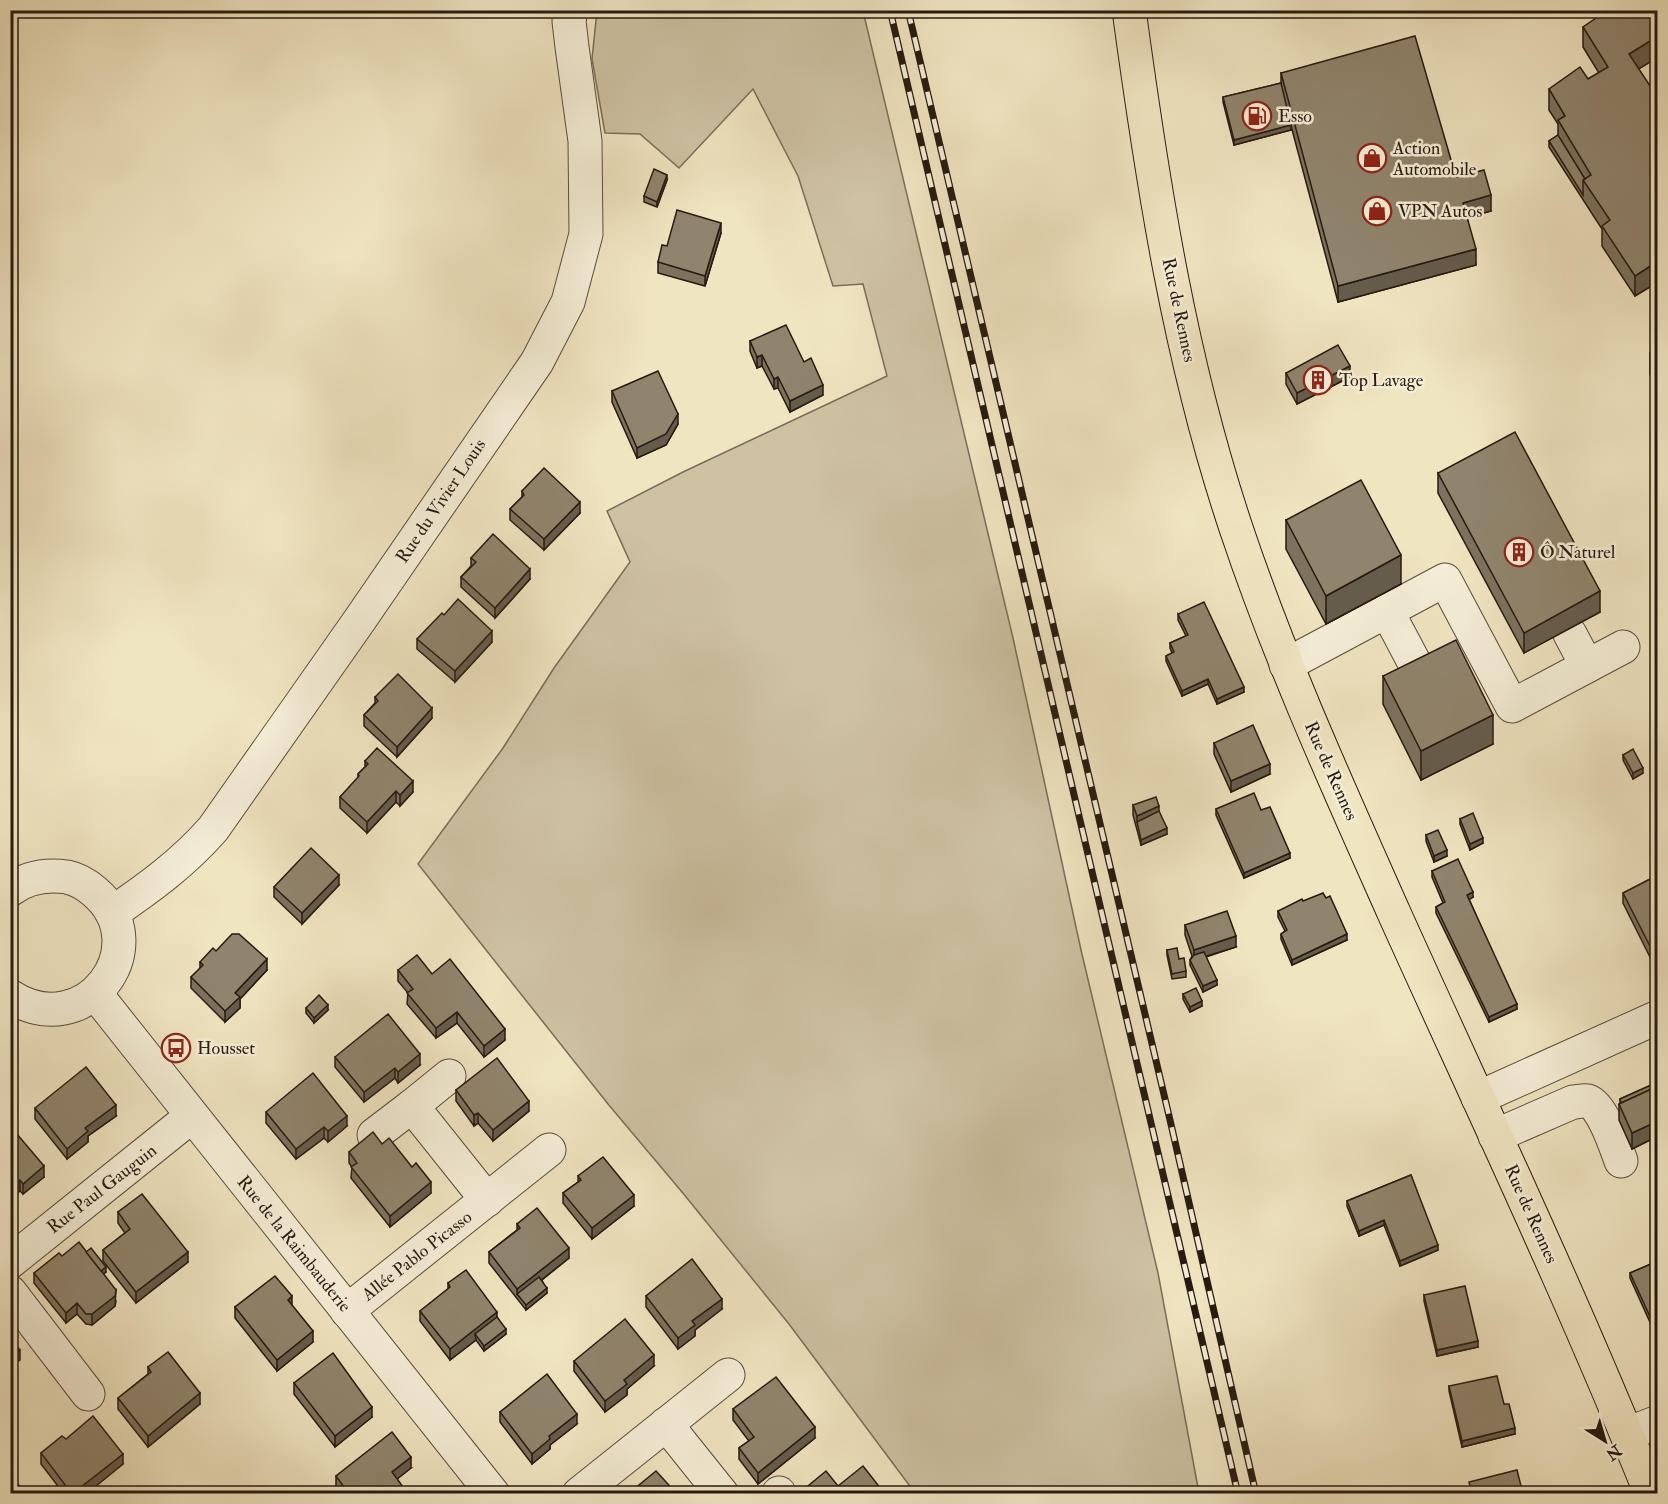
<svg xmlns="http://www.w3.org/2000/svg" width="1668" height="1504" font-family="'IM FELL Double Pica',serif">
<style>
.green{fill:#cec2a3;stroke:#7a6e5a;stroke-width:1.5}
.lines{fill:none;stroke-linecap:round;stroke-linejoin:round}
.minor-casing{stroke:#594d3d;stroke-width:35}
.major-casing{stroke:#271a11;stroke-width:35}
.minor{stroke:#f5eed7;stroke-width:33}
.major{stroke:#f0e5c1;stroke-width:33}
.rail-casing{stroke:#271a11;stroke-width:7}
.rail{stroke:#f5eed7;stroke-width:4.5;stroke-dasharray:14;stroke-linecap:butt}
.wall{fill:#7c725e;stroke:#271a11;stroke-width:1.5}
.shaded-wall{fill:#655c4c;stroke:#271a11;stroke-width:1.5}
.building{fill:#90846d;stroke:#271a11;stroke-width:1.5}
.labels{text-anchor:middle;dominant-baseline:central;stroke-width:5;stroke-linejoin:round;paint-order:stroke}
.poi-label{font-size:18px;fill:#271a11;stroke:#f5eed7;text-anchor:start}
.street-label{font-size:18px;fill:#271a11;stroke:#f5eed7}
</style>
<rect width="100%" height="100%" fill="#f0e5c1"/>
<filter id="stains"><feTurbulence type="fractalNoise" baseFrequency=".00333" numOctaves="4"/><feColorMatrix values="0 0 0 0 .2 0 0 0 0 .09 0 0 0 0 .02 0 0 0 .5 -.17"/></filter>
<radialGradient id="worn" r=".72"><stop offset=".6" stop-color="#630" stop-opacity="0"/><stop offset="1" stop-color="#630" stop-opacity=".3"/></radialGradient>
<path class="green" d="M597,11h266l150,627 68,312 77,323 41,220h-284l-126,-169 -107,-132 -74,-88 -190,-240 85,-116 51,-80 76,-106 -23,-51 76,-39 204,-96 -24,-92 -30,2 -35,-110 -45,-87 -74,79 -39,-34 -35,-1 -13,-74z"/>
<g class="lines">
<g class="minor-casing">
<g id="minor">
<path d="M1387,611l36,68"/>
<path d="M1570,634l17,32"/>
<path d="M1286,665l159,-85 67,126 111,-59"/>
<path d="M10,890c17,-13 36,-16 57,-13 10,2 20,8 28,15 63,54 -10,153 -85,104"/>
<path d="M112,913c37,-25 71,-50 101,-84l146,-208 178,-259 31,-60 18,-68 -1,-93 -13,-94 -3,-26 2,-11"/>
<path d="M95,993l398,501"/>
<path d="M449,1076l-37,30 75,94"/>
<path d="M1478,1098l180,-81"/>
<path d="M374,1135l38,-29"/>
<path d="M1495,1136l78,-34c5,0 10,-2 15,-1 14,4 28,46 33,60"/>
<path d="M10,1262l182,-146"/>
<path d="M10,1292l78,102"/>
<path d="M347,1311l202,-161"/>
<path d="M666,1424l56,70"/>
<path d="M1627,1434l31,-12"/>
<path d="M579,1494l149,-119"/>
<path d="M778,1494l1,-1"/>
</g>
</g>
<g class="major-casing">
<path id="major" d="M1129,10c24,176 51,352 108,521 44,131 101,256 157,382 87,193 178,384 257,581"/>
</g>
<use href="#minor" class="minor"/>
<use href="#major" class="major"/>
<g class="rail-casing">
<g id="rail">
<path d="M890,10l348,1484"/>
<path d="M908,10l262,1110 86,374"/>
</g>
</g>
<use href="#rail" class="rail"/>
</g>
<g class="wall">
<path d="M1658,10v47l-20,12 20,29v184l-23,14 -33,-50v-17l-53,-82v-6l9,-6v-11l-9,-14v-21l39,-10 11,-6 -16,-26v-20z"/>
<path d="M1281,73l175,104 35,34 -24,7 9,47 -138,37 -48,-180 1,8 -57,15 -11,-43v-5l58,-14z"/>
<path d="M667,180l-10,27 -13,-5v-6z"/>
<path d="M721,233l-16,53 -47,-13v-11l9,-16z"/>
<path d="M750,341l54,21 19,33 -33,17 -12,-24 -4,1 -12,-23 -5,2 -7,-17z"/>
<path d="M1658,349v36l-8,-11v-21z"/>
<path d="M1286,373l64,4 -53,27 -11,-20z"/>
<path d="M612,391l66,33 -12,21 -29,13 -25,-56z"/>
<path d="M1438,473l162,139 -76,41 -86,-160z"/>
<path d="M522,491l58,22 -36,37 -34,-30v-11l12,-12z"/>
<path d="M1286,520l115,64 -75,40 -40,-75z"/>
<path d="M471,558l59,21 -35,39 -34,-31v-10l10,-11z"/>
<path d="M1178,614l66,78 -27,12 -9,-20 -26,12 -16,-35v-5l6,-3 -2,-5v-5l16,-7 -8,-16z"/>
<path d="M444,615l48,27 -37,40 -38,-33v-10z"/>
<path d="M1383,676l110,68 -72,36 -38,-76z"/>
<path d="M375,697l57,21 -35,39 -33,-31v-11l11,-12z"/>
<path d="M1214,743l56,31 -39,18 -17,-38z"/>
<path d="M1623,755l20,18 -10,6 -10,-19z"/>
<path d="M365,761l48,31 -13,14 -4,-4 -29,31 -27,-25v-11l18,-19v-4l7,-7z"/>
<path d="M1133,805l34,29 -26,11 -8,-30z"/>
<path d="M1216,809l45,1 29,48 -46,20 -28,-63z"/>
<path d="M1460,819l23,24 -13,7 -10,-26z"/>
<path d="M1426,835l21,21 -13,6 -8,-21z"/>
<path d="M1432,871l41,26 -4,2 48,110 -28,13 -53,-109v-6l7,-4 -11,-26z"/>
<path d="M1658,875v86l-5,2 -30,-60v-10z"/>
<path d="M339,885l-37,39 -28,-27v-10z"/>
<path d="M1303,901l44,39 -55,25 -11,-26v-5l4,-3 -7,-14v-6z"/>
<path d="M1185,925l51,22 -30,10 11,28 -14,7 -13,-27v-5l2,-4 -7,-21z"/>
<path d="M1167,950l12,9 7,12v6l-14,2 -5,-24z"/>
<path d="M200,962l67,8 -27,29v9l-15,14 -34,-34v-11l9,-8z"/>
<path d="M398,970l34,4 73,66 -21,17 -27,-34 -21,15 -29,-34 1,-11 -10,-12z"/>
<path d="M1183,994l19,12 -12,6 -7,-13z"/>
<path d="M306,1008l22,2 -14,13 -8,-10z"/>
<path d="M335,1057l85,8 -22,18 -3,-5 -31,24 -29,-35z"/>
<path d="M1658,1082v73l-8,-15 -18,9 -13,-29v-16h1v-5z"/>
<path d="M456,1090l73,21 -36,30 -15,-18 -4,3 -18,-25z"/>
<path d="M35,1108l81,8 -28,20v6l-21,17 -32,-40z"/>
<path d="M266,1112l81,14 -19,16 -4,-4 -28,21 -30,-36z"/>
<path d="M10,1128l34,49 -21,17 -3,-3z"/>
<path d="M382,1144l49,49 -41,34 -39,-49 1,-11 -3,-4v-11z"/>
<path d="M1411,1175l27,75 -38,16 -16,-41 -25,11 -12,-30v-5z"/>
<path d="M578,1176l56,30 -42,33 -29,-36v-10l15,-11z"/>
<path d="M118,1212l70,50 -52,41 -33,-42v-11l22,-17 -7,-10z"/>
<path d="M517,1224l52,34 -27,22 5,13 -21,17 -37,-47v-11l28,-22z"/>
<path d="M86,1252l20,20 -3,2 13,27 -1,5 -23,19 -6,-1 -9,-10 -11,9 -32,-40v-10l28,-17z"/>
<path d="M1658,1261v79l-28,-62v-5z"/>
<path d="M448,1283l49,34 9,17 -22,17 -8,-11 -26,20 -30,-39v-10l28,-22z"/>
<path d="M1424,1295l54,52 -41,9 -13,-55z"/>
<path d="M646,1296l76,13 -27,21v6l-17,13 -32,-42z"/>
<path d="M235,1307l78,35 -36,29 -42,-53z"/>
<path d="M574,1361l80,5 -27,23v6l-22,17 -31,-41z"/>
<path d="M148,1367l52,37 -52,43 -30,-38v-11l30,-24z"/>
<path d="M294,1383l78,34 -37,30 -41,-53z"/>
<path d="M1449,1386l55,18 11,30 -53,13 -13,-56z"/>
<path d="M733,1409l82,29 -57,46 -19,-25v-11l10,-7 -16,-21z"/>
<path d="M500,1412l77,12 -27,21v4l-18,15 -32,-42z"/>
<path d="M66,1439l57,25 -37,30h-22l-23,-30v-11z"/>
<path d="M411,1468l-14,11 11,15h-67l-5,-8v-10z"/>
</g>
<g class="shaded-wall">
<path d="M1658,36v21l-29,18v-21z"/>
<path d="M1291,125v5l-57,15v-5z"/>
<path d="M1658,150v20l-7,-16z"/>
<path d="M667,175v5l-10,27v-5z"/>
<path d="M1491,195v16l-28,8v-16z"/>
<path d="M721,223v10l-16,53v-10z"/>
<path d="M1476,249v16l-138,37v-16z"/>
<path d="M1658,261v21l-23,14v-20z"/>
<path d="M762,355v11l-5,2v-11z"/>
<path d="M1350,366v11l-53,27v-11z"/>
<path d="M778,377v11l-4,1v-10z"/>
<path d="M823,385v10l-33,17v-11z"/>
<path d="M678,414v10l-12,21 -29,13v-10z"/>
<path d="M580,502v11l-36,37v-11z"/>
<path d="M1401,555v29l-75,40v-28z"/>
<path d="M530,569v10l-35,39v-10z"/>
<path d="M1600,591v21l-76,41v-20z"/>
<path d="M492,631v11l-37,40v-11z"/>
<path d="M1208,679v5l-26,12v-5z"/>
<path d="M1244,687v5l-27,12v-5z"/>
<path d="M432,708v10l-35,39v-10z"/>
<path d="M1493,715v29l-72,36v-29z"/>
<path d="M1270,764v10l-39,18v-11z"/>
<path d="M1643,768v5l-10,6v-6z"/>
<path d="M413,781v11l-13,14v-11z"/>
<path d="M396,791v11l-29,31v-11z"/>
<path d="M1159,806v10l-22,6v-6z"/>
<path d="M1167,828v6l-26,11v-5z"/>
<path d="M1483,838v5l-13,7v-6z"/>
<path d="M1447,850v6l-13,6v-6z"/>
<path d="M1290,853v5l-46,20v-5z"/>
<path d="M339,875v10l-37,39v-11z"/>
<path d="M1473,892v5l-6,4v-6z"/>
<path d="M1347,934v6l-55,25v-5z"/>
<path d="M1236,936v11l-42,13v-10z"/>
<path d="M1658,950v11l-5,2v-11z"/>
<path d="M267,959v11l-27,29v9l-15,14v-11l10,-18z"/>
<path d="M1217,980v5l-14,7v-6z"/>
<path d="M1202,1001v5l-12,6v-5z"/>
<path d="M1517,1004v5l-28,13v-5z"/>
<path d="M328,1005v5l-14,13v-5z"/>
<path d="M457,1012v11l-21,15v-10z"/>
<path d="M505,1029v11l-21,17v-11z"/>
<path d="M420,1054v11l-22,18v-11z"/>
<path d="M395,1068v10l-31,24v-10z"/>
<path d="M529,1101v10l-36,30v-11z"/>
<path d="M116,1105v11l-28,20v6l-21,17v-10l18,-21z"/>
<path d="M478,1113v10l-4,3v-11z"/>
<path d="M347,1116v10l-19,16v-11z"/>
<path d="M1658,1121v16l-8,-8v11l-18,9v-16z"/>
<path d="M324,1127v11l-28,21v-10z"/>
<path d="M44,1166v11l-21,17v-10z"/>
<path d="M20,1180v11l-10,7v-10z"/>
<path d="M431,1182v11l-41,34v-11z"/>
<path d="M634,1195v11l-42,33v-11z"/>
<path d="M1384,1220v5l-25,11v-5z"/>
<path d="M1438,1245v5l-38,16v-5z"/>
<path d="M569,1248v10l-49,39 -3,-3v-5z"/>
<path d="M188,1252v10l-52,41v-11z"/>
<path d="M106,1267v5l-8,6v-6z"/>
<path d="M547,1288v5l-21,17v-5z"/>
<path d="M116,1290l-1,16 -23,19v-11z"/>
<path d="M292,1296v11l-4,-7z"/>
<path d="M722,1299v10l-27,21v6l-17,13v-11l14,-17z"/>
<path d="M77,1303v11l-11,9v-10z"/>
<path d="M497,1312v11l-22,11 1,6 -26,20v-11z"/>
<path d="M506,1329v5l-22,17v-5z"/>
<path d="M313,1331v11l-36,29v-11z"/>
<path d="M1478,1341v6l-41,9v-6z"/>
<path d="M20,1350v10l-10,8v-11z"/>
<path d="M654,1355v11l-27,23v6l-22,17v-11l19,-21z"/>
<path d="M200,1393v11l-52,43v-11z"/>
<path d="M372,1407v10l-37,30v-11z"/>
<path d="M577,1414v10l-27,21v4l-18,15v-10l17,-18z"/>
<path d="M815,1427v11l-57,46v-11z"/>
<path d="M1515,1428v6l-53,13v-6z"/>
<path d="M123,1454v10l-37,30h-14z"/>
<path d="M411,1457v11l-19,15v-11z"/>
</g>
<g class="building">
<path d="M1608,10h50v26l-29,18 29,44v52l-7,4 7,10v97l-23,15 -33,-50 8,-6 -27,-40 8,-5 -33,-55 7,-4 -16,-27 31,-22 8,12 20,-12 -25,-40z"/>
<path d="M1415,36l41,141 28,-7 7,25 -28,8 13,46 -138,37 -57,-213z"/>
<path d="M1281,83l10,42 -57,15 -11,-43z"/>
<path d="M1558,135l27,44 -2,1v15l-34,-54z"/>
<path d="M654,169l13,6 -10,27 -13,-6z"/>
<path d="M677,210l44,13 -16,53 -47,-14 4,-17 5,1z"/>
<path d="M786,325l18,37 7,-4 12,27 -33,16 -12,-24 -4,2 -12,-24 -5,2 -7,-16z"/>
<path d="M1338,345l12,21 -53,27 -11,-20z"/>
<path d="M1658,349v16l-8,-12z"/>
<path d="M658,371l20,43 -12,20 -29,14 -25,-57z"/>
<path d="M1515,432l85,159 -76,42 -86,-160z"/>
<path d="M544,468l36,34 -36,37 -34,-30 14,-14 -2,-4z"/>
<path d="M1361,480l40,75 -75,41 -40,-76z"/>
<path d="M493,534l37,35 -35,39 -34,-31 15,-15 -5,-4z"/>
<path d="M458,599l34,32 -37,40 -38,-32 25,-26 2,2z"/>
<path d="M1204,602l40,85 -27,12 -9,-20 -26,12 -16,-35 8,-4 -4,-9 18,-8 -10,-21z"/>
<path d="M1456,640l37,75 -72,36 -38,-75z"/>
<path d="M398,674l34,34 -35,39 -33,-32 14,-14 -3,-4z"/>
<path d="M1253,725l17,39 -39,17 -17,-38z"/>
<path d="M377,748l36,33 -13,14 -4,-4 -29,31 -27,-25 19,-21 -1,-2 10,-10 -3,-3z"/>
<path d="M1633,749l10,19 -10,5 -10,-18z"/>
<path d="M1254,793l7,17 9,-3 20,46 -46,20 -28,-64z"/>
<path d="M1156,797l3,9 -22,10 -4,-11z"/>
<path d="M1159,811l8,17 -26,12 -4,-18z"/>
<path d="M1473,813l10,25 -13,6 -10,-25z"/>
<path d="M1438,830l9,20 -13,6 -8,-21z"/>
<path d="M311,848l28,27 -37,38 -28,-26z"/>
<path d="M1458,859l15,33 -6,3 50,109 -28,13 -53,-110 9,-5 -13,-31z"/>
<path d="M1658,875v75l-5,2 -30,-59z"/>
<path d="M1323,893l3,5 4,-2 17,38 -55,26 -11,-26 6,-4 -9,-19 24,-12 1,2z"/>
<path d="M1227,911l9,25 -42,14 -9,-25z"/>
<path d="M232,934h7l28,25 -32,34 5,4 -15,14 -34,-34 12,-12 -3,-3 13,-14 3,3z"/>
<path d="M1177,948l2,11 5,-1 2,13 -14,3 -5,-24z"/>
<path d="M1204,952l13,28 -14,6 -13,-26 4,-5z"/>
<path d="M417,955l15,19 18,-15 55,70 -21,17 -27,-34 -21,16 -29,-35 6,-4 -15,-19z"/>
<path d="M1196,988l6,13 -12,6 -7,-13z"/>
<path d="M319,995l9,10 -14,13 -8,-10z"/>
<path d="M388,1014l32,40 -22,18 -3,-4 -31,24 -29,-35z"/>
<path d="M497,1058l32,43 -36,29 -15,-17 -4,2 -18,-25z"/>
<path d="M86,1067l30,38 -31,23 3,3 -21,18 -32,-41z"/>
<path d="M313,1073l34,43 -19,15 -4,-4 -28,22 -30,-37z"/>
<path d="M1658,1082v4l-37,17 -1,-4z"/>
<path d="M1658,1086v35l-26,12 -13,-29z"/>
<path d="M1658,1126v19l-8,-16z"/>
<path d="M11,1127l33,39 -21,18 -3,-4 -10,8v-60z"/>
<path d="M373,1132l9,12 7,-6 23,29 4,-4 15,19 -41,34 -39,-49 6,-4 -8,-11z"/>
<path d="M603,1157l31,38 -42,33 -29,-35 18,-13 -3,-4z"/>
<path d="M1411,1175l27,70 -38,16 -16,-41 -25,11 -12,-30z"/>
<path d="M142,1194l46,58 -52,40 -33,-42 27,-21 -12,-17z"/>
<path d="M537,1208l32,40 -52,41 -28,-37 31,-24 -3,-4z"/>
<path d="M79,1242l37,48 -1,6 -23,18h-6l-9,-11 -11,10 -32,-40 25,-20 3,3z"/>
<path d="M91,1248l15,19 -5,4 -15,-19z"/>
<path d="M692,1259l30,40 -30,22 3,4 -17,13 -32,-42z"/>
<path d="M1658,1261v73l-28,-61z"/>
<path d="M466,1270l31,42 -47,37 -30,-38 30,-24 -2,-4z"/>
<path d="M275,1276l17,20 -4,4 25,31 -36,29 -42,-53z"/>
<path d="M539,1277l8,11 -21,17 -9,-11z"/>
<path d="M1465,1286l13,55 -41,9 -13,-55z"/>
<path d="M497,1317l9,12 -22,17 -9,-12z"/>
<path d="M625,1319l29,36 -30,25 3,4 -22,17 -31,-40z"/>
<path d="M10,1338l10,12 -10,7z"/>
<path d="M168,1352l32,41 -52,43 -30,-38 33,-26 -3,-5z"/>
<path d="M333,1353l39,54 -37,29 -41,-53z"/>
<path d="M547,1374l30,40 -28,22 1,3 -18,15 -32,-42z"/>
<path d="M1497,1376l7,28h5l6,24 -53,13 -13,-55z"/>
<path d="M776,1377l39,50 -57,46 -19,-25 15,-11 -21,-28z"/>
<path d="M93,1416l30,38 -51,40 -31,-41 21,-17 4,3z"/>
<path d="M392,1432l19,25 -19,15 16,22h-59l-13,-18z"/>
<path d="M863,1466l22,28h-81l-2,-3 24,-20 12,15z"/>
<path d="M1517,1470l6,24h-51l-3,-12z"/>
<path d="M656,1471l21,23h-49z"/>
<path d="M10,1474l16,20h-16z"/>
</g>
<defs>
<g id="fuel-ring" transform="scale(1.5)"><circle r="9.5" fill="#f5eed7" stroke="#8f2418" stroke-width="1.5"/><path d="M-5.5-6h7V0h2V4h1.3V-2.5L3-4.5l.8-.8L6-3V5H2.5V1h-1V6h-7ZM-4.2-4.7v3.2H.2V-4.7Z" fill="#8f2418"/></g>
<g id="shop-ring" transform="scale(1.5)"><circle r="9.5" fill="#f5eed7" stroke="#8f2418" stroke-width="1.5"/><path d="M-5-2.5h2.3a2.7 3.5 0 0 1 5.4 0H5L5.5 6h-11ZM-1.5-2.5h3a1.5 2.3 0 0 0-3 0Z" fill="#8f2418"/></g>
<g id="building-ring" transform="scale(1.5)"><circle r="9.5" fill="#f5eed7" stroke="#8f2418" stroke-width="1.5"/><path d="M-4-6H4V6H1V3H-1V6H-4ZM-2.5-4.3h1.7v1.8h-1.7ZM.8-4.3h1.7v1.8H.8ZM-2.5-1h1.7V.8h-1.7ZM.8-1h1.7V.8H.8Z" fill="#8f2418"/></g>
<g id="bus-ring" transform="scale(1.5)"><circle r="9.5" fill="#f5eed7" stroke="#8f2418" stroke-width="1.5"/><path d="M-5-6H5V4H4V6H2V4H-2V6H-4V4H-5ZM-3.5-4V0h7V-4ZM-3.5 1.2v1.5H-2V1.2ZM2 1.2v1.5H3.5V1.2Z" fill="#8f2418"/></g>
</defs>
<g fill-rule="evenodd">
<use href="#fuel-ring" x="1257" y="116"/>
<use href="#shop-ring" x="1372" y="158"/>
<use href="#shop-ring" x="1377" y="211"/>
<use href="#building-ring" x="1318" y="380"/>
<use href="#building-ring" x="1519" y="552"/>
<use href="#bus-ring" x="176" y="1048"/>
</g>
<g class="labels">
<g class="poi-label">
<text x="1278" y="116">Esso</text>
<text x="1393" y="148">Action<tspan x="1393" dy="21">Automobile</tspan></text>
<text x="1398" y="211">VPN Autos</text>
<text x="1339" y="380">Top Lavage</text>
<text x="1540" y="552">Ô Naturel</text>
<text x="197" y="1048">Housset</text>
</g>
<g class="street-label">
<text transform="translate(1179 310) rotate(78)">Rue de Rennes</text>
<text transform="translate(441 501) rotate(-56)">Rue du Vivier Louis</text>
<text transform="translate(1331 771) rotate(66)">Rue de Rennes</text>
<text transform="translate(102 1189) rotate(-38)">Rue Paul Gauguin</text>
<text transform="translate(1531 1214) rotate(66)">Rue de Rennes</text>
<text transform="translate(294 1244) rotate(51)">Rue de la Raimbauderie</text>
<text transform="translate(417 1256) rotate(-38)">Allée Pablo Picasso</text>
</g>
</g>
<rect width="1668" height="1504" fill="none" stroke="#f0e5c1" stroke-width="36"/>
<rect x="12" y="12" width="1644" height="1480" fill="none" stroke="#271a11" stroke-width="3"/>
<rect x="18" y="18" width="1632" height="1468" fill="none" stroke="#271a11" stroke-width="1.5"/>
<g transform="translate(1605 1441) rotate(143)" stroke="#f5eed7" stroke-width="4.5" paint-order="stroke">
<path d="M0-4.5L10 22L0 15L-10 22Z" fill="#271a11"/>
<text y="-9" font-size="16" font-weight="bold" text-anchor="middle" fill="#271a11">N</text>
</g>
<rect width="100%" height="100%" filter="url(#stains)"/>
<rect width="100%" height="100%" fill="url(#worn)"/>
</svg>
